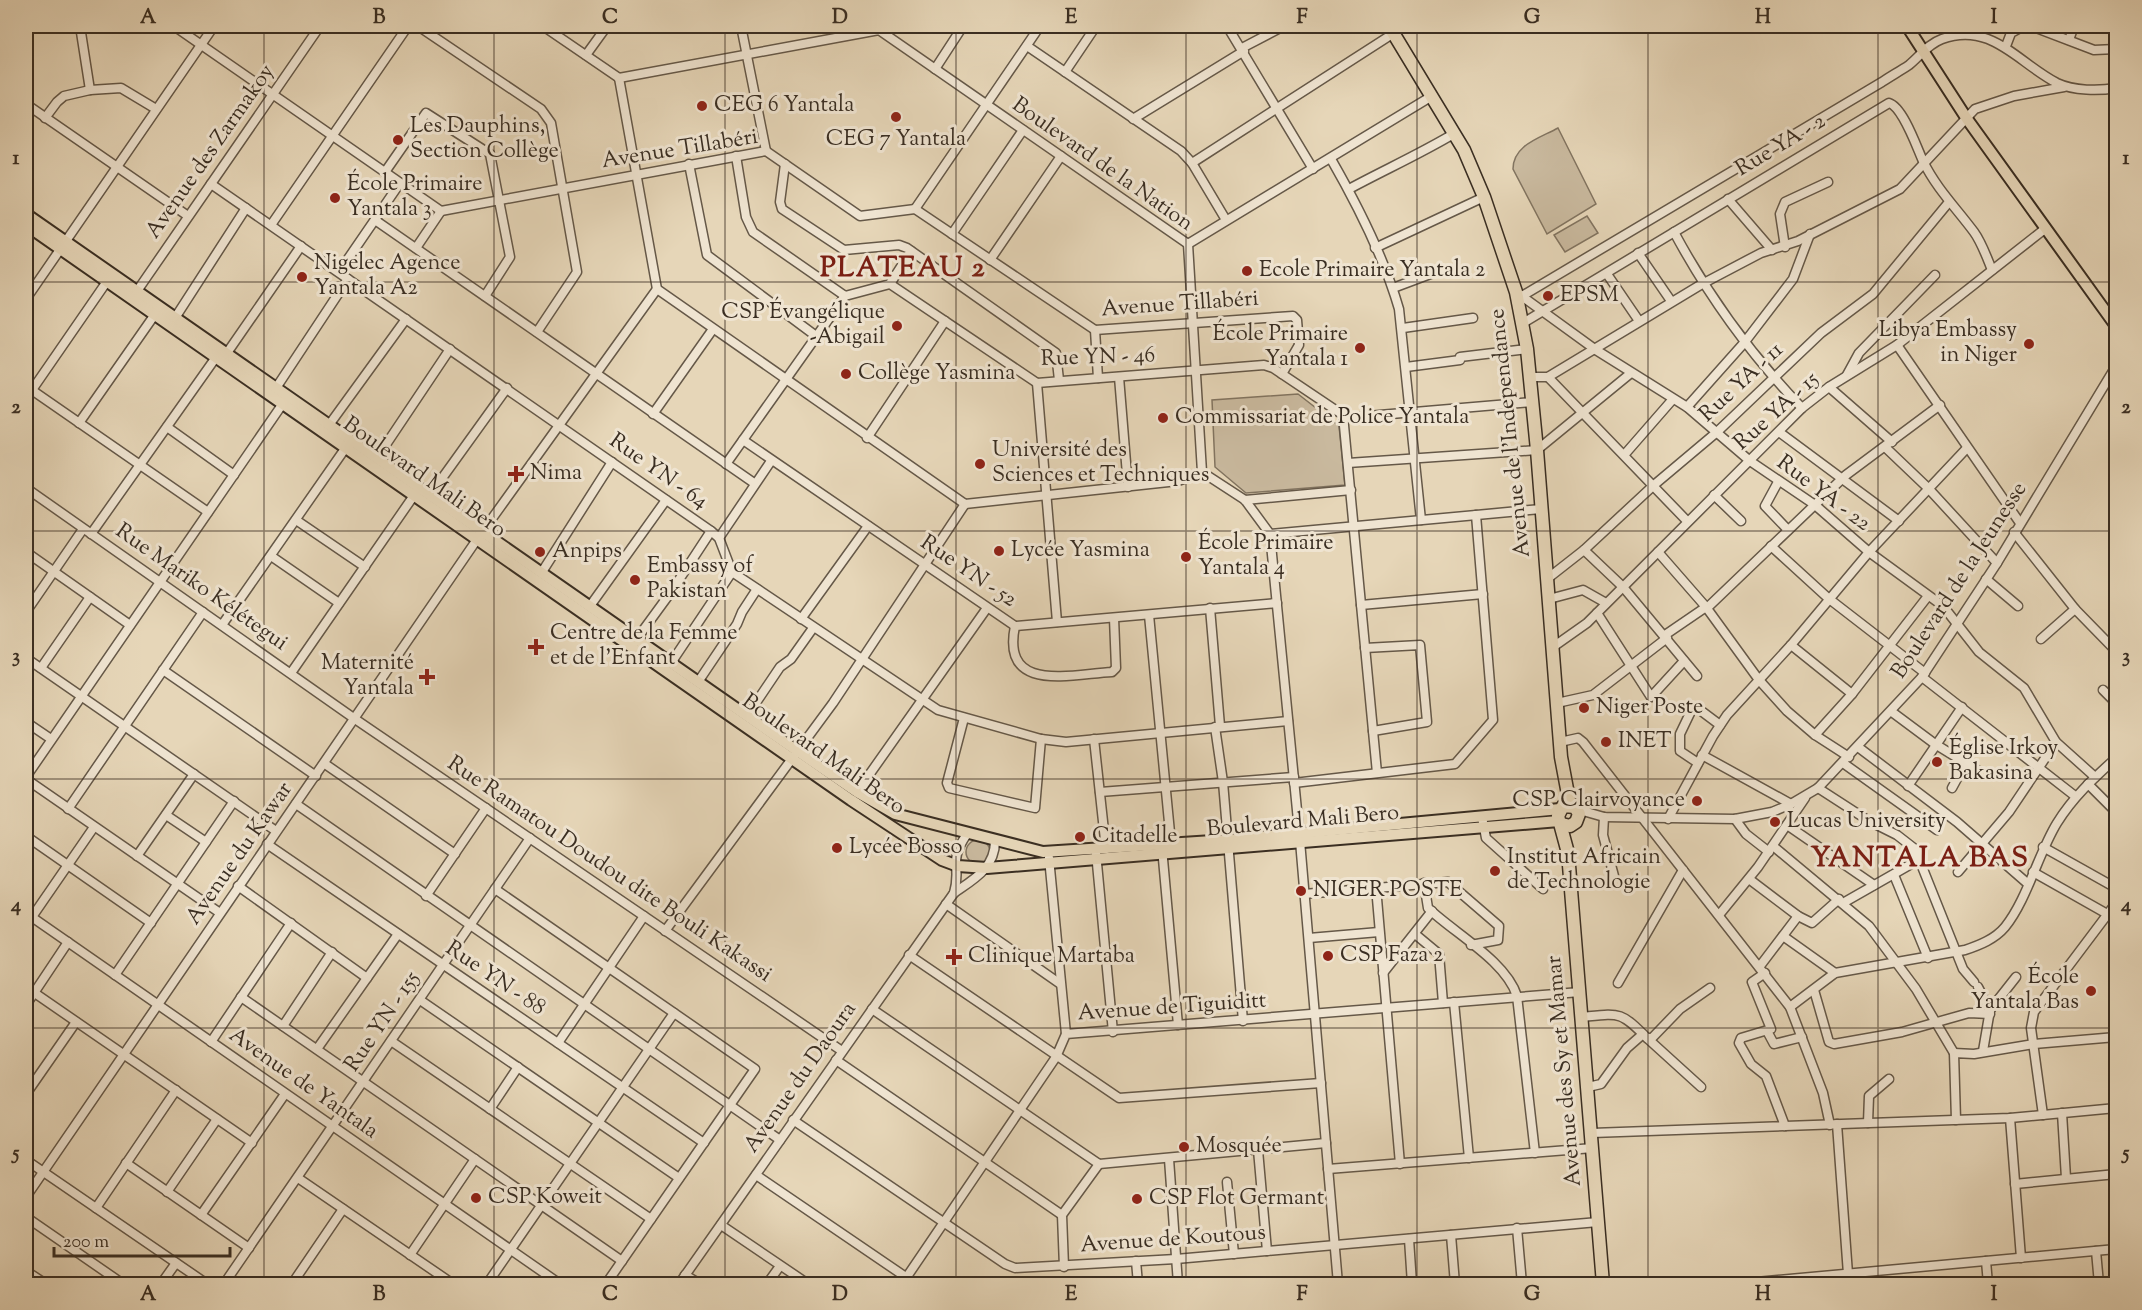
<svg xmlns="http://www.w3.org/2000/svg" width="2142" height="1310" font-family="'Sorts Mill Goudy',serif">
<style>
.green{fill:#c9b99e;stroke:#827460;stroke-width:1.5}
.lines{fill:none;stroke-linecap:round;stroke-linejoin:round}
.minor-casing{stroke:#655848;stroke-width:11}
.major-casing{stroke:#3a2e22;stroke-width:14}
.highway-casing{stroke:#3a2e22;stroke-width:15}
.minor{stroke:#efe4d1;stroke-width:8}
.major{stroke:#e6d6b8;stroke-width:10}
.highway{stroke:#e6d6b8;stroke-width:12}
.grid{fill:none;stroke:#3a2e22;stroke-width:1.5;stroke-opacity:0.55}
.poi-dot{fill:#8f2418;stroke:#efe4d1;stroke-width:2}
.labels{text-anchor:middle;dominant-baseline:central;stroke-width:6;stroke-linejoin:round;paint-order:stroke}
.poi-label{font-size:22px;fill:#3a2e22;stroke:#efe4d1;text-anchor:start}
.street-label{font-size:22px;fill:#3a2e22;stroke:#efe4d1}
.district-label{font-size:28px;font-weight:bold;letter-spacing:1.5px;fill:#7a1f14;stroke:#efe4d1}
.neatline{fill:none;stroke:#3a2e22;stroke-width:2}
.grid-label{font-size:20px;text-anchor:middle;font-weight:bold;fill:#3a2e22}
</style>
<rect width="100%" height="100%" fill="#e6d6b8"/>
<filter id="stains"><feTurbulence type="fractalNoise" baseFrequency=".00333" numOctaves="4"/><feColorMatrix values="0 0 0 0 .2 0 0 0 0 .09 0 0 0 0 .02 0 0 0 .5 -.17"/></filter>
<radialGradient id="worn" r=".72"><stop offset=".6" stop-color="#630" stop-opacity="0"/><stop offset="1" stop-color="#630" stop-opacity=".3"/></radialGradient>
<g class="green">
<path d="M1558,128l38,76 -49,30 -34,-65c0,-24 27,-31 45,-41z"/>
<path d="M1587,216l11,17 -33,19 -11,-17z"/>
<path d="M1298,394l41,32 6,59 -99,8 -31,-26 -3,-67z"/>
<circle cx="978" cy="852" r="12"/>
</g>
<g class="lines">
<g class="minor-casing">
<g id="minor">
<path d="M80,26l10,64"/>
<path d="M174,26l267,185 325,-60 94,65 55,-7 180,121 198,-14 4,4 2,25 -17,29"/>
<path d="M418,26l123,83 10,14 26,149 -40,60"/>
<path d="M543,26l76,52"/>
<path d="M741,26l25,125"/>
<path d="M1227,26l86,143"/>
<path d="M2031,26l63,24 22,-1"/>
<path d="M2069,40l5,-14"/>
<path d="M1027,46l154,105 11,12 34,57"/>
<path d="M2006,46l5,-13 13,-7"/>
<path d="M1242,48l42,-22"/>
<path d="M586,55l21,-29"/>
<path d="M935,69l28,-43"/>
<path d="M1065,72l31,-46"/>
<path d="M619,78l38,211 308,215 213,-23 24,-9"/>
<path d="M619,78l260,-48 309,214"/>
<path d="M26,104l162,112"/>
<path d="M45,118l12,-16 7,-6 26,-6 31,-2 35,21"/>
<path d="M1133,119l111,-68"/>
<path d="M736,156l10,61 7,15 92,64 45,-12 147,99 227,-18 9,3 70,47 34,358"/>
<path d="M1331,159c27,47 53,98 68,150l22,211"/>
<path d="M1192,163l202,-130"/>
<path d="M689,164l18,91 109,81"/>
<path d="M785,164l-5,38 2,7 62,41 55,-5 8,3 149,105 3,27"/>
<path d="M385,172l41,-59 64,41 20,103 -25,39"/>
<path d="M211,184l500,347 8,7 13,34 206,138 103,29 25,3 222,-21"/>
<path d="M1349,189c35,-19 71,-35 106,-56"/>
<path d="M1728,199l44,51"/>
<path d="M915,209l125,-183"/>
<path d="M375,220l379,263"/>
<path d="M271,225l137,-199"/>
<path d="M1674,232c35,65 77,123 128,176"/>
<path d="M952,234l71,-104"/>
<path d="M1188,244l244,-148"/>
<path d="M1188,244l14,228"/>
<path d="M1785,247l-5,-33 5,-12 43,-20"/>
<path d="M416,248l25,-37"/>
<path d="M1375,248l109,-51"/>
<path d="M1638,253l33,48"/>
<path d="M990,260l71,-104"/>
<path d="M339,272l61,-89"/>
<path d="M1607,274l32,47"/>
<path d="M890,284l21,-33"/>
<path d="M1393,288l48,-18"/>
<path d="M1516,292l80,58 91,57 63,54 65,44 54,47 74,54 36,46 45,36 32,54 39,35"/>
<path d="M135,294l185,-268"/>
<path d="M1522,296l360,-214c9,-6 18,-11 27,-17 11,-9 19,-21 33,-26 49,-18 76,24 115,44 17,8 42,8 59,5"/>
<path d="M26,299l188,-273"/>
<path d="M175,318l71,-110"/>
<path d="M1523,323l366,-220c14,4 28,45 34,58 13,27 34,48 51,71 8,11 13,26 18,38"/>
<path d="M1403,328l70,-10"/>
<path d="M1095,330l3,48"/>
<path d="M1897,345l123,178"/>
<path d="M227,353l74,-107"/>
<path d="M1460,357l67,-8"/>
<path d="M1406,367l54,-7"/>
<path d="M1847,375l12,-22 76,-78"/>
<path d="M1119,377l9,110"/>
<path d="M1530,377h18l154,-93 59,-31 37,-12 102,-52 75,-80 39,-13 50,-9"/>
<path d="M1548,377l139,144"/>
<path d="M1037,383l20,239"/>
<path d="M26,386l182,126"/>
<path d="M1829,387l63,55"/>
<path d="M276,388l72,-109"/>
<path d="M32,390l78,-113"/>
<path d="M1687,407l57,-64 49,-64 17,-45"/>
<path d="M653,414l60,-85"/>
<path d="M1344,418l188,-16"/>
<path d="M79,423l79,-113"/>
<path d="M329,425l77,-106"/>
<path d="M167,427l67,48"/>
<path d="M1779,432l120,89"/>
<path d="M867,438l78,-117"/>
<path d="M743,440l272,186 262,-23"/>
<path d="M1885,447l43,41 69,75"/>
<path d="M1625,454l48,-55"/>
<path d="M377,458l73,-109"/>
<path d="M1348,463l189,-13 94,-77"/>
<path d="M726,464l119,-168"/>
<path d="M1202,472l43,28 25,34 30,307 38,443"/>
<path d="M1778,482l-13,24 23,24"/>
<path d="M26,488l329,231 487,332"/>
<path d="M430,495l77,-107"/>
<path d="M1714,495l27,26"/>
<path d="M1245,500l106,-10"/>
<path d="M296,520l69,47"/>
<path d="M2014,532l61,77 41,42"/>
<path d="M91,534l128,-181"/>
<path d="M1270,534l271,-25"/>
<path d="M719,538l52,-77"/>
<path d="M1771,546l57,52 97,75"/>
<path d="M1584,550l39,37 74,89"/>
<path d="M26,552l104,73"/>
<path d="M1658,552l48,55 53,73 28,31 28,24 34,22"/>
<path d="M271,556l68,47"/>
<path d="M542,572l70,-110"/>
<path d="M1547,579l37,-29 70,-65 63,-53 104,-99 52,-39 76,-92"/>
<path d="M1986,579l32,27"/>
<path d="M1549,599l34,-9 23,13"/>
<path d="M1361,605l122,-11"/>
<path d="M590,606l76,-106"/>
<path d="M1210,608l10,118"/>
<path d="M1707,608l139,-133 94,-70"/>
<path d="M26,612l57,-83"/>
<path d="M1597,613l54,84 33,-36"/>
<path d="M1149,615l22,228"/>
<path d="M801,619l67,-93"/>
<path d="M222,625l127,-182"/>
<path d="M1015,626c-14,68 56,48 97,46l4,-4 -2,-50"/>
<path d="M1665,635l41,-28"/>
<path d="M2041,639l34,-30"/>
<path d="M633,644l38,-52 40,-61"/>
<path d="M1791,645l61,49"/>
<path d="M1553,647l34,-24 215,-215 27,-21 68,-42 149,-117"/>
<path d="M1365,648l55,-3 7,77 -54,9"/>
<path d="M26,658l250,173"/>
<path d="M671,663l61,-91"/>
<path d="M41,668l49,-71"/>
<path d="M163,670l153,106"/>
<path d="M291,673l126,-182"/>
<path d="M1922,677l153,119"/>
<path d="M698,682l39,-58 5,-12 15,-23"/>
<path d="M2103,690l13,13"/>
<path d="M1557,703l36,-8 74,-57"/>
<path d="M1892,712l43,32 42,26"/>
<path d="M747,716l33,-49 11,-8 22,-31"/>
<path d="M964,718l-17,65 2,5 86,20 6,-69"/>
<path d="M26,722l25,17"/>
<path d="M1215,727l8,55 20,239"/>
<path d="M1815,735l37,-41 76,-98"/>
<path d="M1094,739l12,110"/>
<path d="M1560,742l18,-4 5,4 207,265 33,86 7,32"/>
<path d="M1858,747l99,75 70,61"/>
<path d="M1702,755l89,49"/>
<path d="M1698,763l-18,-12v-17l12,-25 8,1 20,15"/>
<path d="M1843,763l94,67"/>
<path d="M325,764l130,90"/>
<path d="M26,777l260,-378"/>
<path d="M26,779l194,134"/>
<path d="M1294,783l161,-19 38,-44 -17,-205"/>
<path d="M2088,784l28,28"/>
<path d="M1908,786l54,-79"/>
<path d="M1818,788l51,33 28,14 18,14 48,120 11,13"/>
<path d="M1952,788l13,-24"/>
<path d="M857,792l130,-184"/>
<path d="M1100,792l194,-15"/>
<path d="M296,804l484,336"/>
<path d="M68,809l135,-197"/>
<path d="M1576,809l28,8 131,2 37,-7 19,-8 27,-16 104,-111 75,-114 119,-197"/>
<path d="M166,815l40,27"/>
<path d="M1482,817l4,21 57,51"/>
<path d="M1604,817l-1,18 11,41"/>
<path d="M1668,819l45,-83 14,-21 64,-70 78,-93 98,-104"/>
<path d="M1735,819l11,15 23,18"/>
<path d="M1787,825l87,60"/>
<path d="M26,836l125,87"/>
<path d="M267,844l437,299"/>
<path d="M1773,846l96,80 47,63 38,64"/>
<path d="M2043,847l73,41"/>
<path d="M1162,848l16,177"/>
<path d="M1096,853l17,179"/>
<path d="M137,856l57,-82"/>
<path d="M1049,858l17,176"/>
<path d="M1958,872l51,-60 47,-70"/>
<path d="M2033,872l76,43"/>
<path d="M1894,875l34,83"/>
<path d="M1749,879l49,37 14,7 27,-24"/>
<path d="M1424,883l4,25c26,25 78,53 89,88l18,157"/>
<path d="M238,886l129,92"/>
<path d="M1376,887l24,277"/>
<path d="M495,889l260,180 -149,215"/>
<path d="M954,893c20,-14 41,-25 41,-52"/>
<path d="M1304,894l144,-12 51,44 -1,14 -27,5"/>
<path d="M426,896l60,-88"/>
<path d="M1843,903l77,-44"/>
<path d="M946,904l113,79"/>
<path d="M26,913l534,371"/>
<path d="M1719,915l39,-48 47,-69"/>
<path d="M32,917l62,-90"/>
<path d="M665,931l168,-228 132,-199"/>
<path d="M1415,934l24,20 4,49"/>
<path d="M1783,936l52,37"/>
<path d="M1309,938l70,-6"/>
<path d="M909,955l210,143 202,-15"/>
<path d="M1760,966l38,-50"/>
<path d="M1383,973l49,-62"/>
<path d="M1765,973l-13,9 19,47 -30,9 -2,5 12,21 15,12 19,50"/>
<path d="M115,975l119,-174"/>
<path d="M1618,983l65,-113"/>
<path d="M26,987l226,156"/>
<path d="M1978,987l12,23"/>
<path d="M1814,990l15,52 5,2 68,-12 67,-19 21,1"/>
<path d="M241,997l381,264"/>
<path d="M420,1000l259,178"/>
<path d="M1454,1002l15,156"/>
<path d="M26,1005l42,-63"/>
<path d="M1790,1007l45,-34 130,-23c15,-5 30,-11 40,-23 22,-27 33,-73 52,-104 16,-26 37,-45 59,-65"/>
<path d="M872,1009l227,155 227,-21"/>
<path d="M1582,1017c38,-4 38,-6 65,21h5l28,-29 30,-21"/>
<path d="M283,1026l49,-74"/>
<path d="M1767,1031l7,13 28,-7"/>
<path d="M1647,1038l54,49"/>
<path d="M391,1041l260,178"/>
<path d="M211,1042l80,-119"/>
<path d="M558,1043l86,-127"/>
<path d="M317,1049l81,-115"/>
<path d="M1983,1051l7,-41 26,-33"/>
<path d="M836,1060l226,155"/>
<path d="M1588,1087l13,-3 26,-36 16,-14"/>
<path d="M26,1094l50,-72"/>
<path d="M490,1109l28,-42"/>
<path d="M2062,1113l4,65"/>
<path d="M2043,1115l-12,-87 3,-16 82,-109"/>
<path d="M2010,1118l11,140"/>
<path d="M793,1120l212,144 10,4 161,-9 422,-37"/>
<path d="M1956,1120l-2,-67 20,1 60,-10 82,-7"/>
<path d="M1868,1123l1,-27 20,-17"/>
<path d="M1837,1124l11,150"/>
<path d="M1592,1133l418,-15 106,-10"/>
<path d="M1258,1150l9,101"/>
<path d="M1169,1159l9,125"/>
<path d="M26,1160l181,124"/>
<path d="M126,1163l123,85"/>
<path d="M1328,1169l265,-21"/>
<path d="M756,1175l160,109"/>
<path d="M298,1178l155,106"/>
<path d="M1227,1182l7,72"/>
<path d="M2015,1184l101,-10"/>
<path d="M167,1192l50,-73"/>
<path d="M26,1197l452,-659 179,-249"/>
<path d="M96,1208l80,-118"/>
<path d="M201,1215l84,-121"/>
<path d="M26,1217l97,67"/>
<path d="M721,1225l87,59"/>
<path d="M1517,1228l5,56"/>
<path d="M1451,1235l4,49"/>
<path d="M1409,1239l3,45"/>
<path d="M2096,1251l3,33"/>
<path d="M410,1255l65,-96"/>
<path d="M1136,1261l2,23"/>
<path d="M1986,1261l2,23"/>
<path d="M1064,1267l-2,-52 37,-51"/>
<path d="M26,1271l20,13"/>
<path d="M685,1275l15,9"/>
<path d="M161,1284l15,-21"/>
<path d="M224,1284l306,-446"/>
<path d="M292,1284l51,-75"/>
<path d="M487,1284l187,-271"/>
<path d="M679,1284l275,-391c8,-27 -7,-30 13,-59"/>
<path d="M767,1284l13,-18"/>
<path d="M902,1284l154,-227 10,-23 514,-42"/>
<path d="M1735,1284l381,-35"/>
</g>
</g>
<g class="major-casing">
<g id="major">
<path d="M1907,26l60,93 149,207"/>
<path d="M26,214l770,536 61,42 38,22 148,38 185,-12 332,-31"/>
<path d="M26,225l825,575 91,60 16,6 29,2 572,-47"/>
<path d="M2114,379l2,-1"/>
</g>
</g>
<g class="highway-casing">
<g id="highway">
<path d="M1389,26l75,124 20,47 32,95 11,57 10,101 24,307 9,48"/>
<path d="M1562,824l8,2 6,-4 3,-8 -4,-7 -12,-1 -5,10 10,37 35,431"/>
</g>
</g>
<use href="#minor" class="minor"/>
<use href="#major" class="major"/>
<use href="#highway" class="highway"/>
</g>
<path class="grid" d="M264,26v1258M494,26v1258M725,26v1258M956,26v1258M1186,26v1258M1417,26v1258M1648,26v1258M1878,26v1258M26,282h2090M26,531h2090M26,779h2090M26,1028h2090"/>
<g class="poi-dot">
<circle cx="702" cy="106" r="6"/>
<circle cx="896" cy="117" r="6"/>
<circle cx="398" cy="140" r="6"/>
<circle cx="335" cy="198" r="6"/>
<circle cx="1247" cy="271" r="6"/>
<circle cx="302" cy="277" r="6"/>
<circle cx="1548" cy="296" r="6"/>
<circle cx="897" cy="326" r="6"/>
<circle cx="2029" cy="344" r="6"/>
<circle cx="1360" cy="348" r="6"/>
<circle cx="846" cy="374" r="6"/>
<circle cx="1163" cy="418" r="6"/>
<circle cx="980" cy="464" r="6"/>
<path d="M513 465h6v6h6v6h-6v6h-6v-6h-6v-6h6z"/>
<circle cx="999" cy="551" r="6"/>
<circle cx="540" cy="552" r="6"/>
<circle cx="1186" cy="557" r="6"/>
<circle cx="635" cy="580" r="6"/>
<path d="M533 638h6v6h6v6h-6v6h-6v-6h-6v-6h6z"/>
<path d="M424 668h6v6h6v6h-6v6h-6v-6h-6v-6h6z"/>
<circle cx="1584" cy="708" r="6"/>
<circle cx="1606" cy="742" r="6"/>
<circle cx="1937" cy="762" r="6"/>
<circle cx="1697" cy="801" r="6"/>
<circle cx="1775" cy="822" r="6"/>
<circle cx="1080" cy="837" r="6"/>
<circle cx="837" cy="848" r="6"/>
<circle cx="1495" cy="871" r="6"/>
<circle cx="1301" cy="891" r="6"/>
<circle cx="1328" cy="956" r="6"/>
<path d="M951 948h6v6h6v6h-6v6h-6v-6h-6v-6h6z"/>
<circle cx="2091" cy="991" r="6"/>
<circle cx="1184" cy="1147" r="6"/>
<circle cx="476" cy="1198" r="6"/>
<circle cx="1137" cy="1199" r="6"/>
</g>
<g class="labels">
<g class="poi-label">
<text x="714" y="106">CEG 6 Yantala</text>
<text x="410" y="127">Les Dauphins,<tspan x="410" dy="25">Section Collège</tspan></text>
<text x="896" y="140" text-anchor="middle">CEG 7 Yantala</text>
<text x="347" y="185">École Primaire<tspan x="347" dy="25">Yantala 3</tspan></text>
<text x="314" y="264">Nigelec Agence<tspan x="314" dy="25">Yantala A2</tspan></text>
<text x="1259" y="271">Ecole Primaire Yantala 2</text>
<text x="1560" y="296">EPSM</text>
<text x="885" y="313" text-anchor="end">CSP Évangélique<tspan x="885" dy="25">-Abigail</tspan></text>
<text x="2017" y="331" text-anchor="end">Libya Embassy<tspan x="2017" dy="25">in Niger</tspan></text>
<text x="1348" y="335" text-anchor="end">École Primaire<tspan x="1348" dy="25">Yantala 1</tspan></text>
<text x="858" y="374">Collège Yasmina</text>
<text x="1175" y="418">Commissariat de Police Yantala</text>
<text x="992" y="451">Université des<tspan x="992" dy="25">Sciences et Techniques</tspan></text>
<text x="530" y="474">Nima</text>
<text x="1198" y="544">École Primaire<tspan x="1198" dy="25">Yantala 4</tspan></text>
<text x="1011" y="551">Lycée Yasmina</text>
<text x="552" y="552">Anpips</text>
<text x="647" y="567">Embassy of<tspan x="647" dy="25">Pakistan</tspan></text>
<text x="550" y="634">Centre de la Femme<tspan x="550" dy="25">et de l'Enfant</tspan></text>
<text x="414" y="664" text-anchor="end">Maternité<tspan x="414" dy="25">Yantala</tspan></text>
<text x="1596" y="708">Niger Poste</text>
<text x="1618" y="742">INET</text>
<text x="1949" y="749">Église Irkoy<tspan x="1949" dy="25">Bakasina</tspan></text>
<text x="1685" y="801" text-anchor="end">CSP Clairvoyance</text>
<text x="1787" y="822">Lucas University</text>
<text x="1092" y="837">Citadelle</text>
<text x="849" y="848">Lycée Bosso</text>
<text x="1507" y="858">Institut Africain<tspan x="1507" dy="25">de Technologie</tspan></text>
<text x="1313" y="891">NIGER POSTE</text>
<text x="1340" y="956">CSP Faza 2</text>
<text x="968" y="957">Clinique Martaba</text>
<text x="2079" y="978" text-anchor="end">École<tspan x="2079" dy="25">Yantala Bas</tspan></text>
<text x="1196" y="1147">Mosquée</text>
<text x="488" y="1198">CSP Koweit</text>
<text x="1149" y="1199">CSP Flot Germant</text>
</g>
<g class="street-label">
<text transform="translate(1781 146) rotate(-31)">Rue YA - 2</text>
<text transform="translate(680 150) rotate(-9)">Avenue Tillabéri</text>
<text transform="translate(211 152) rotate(-55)">Avenue des Zarmakoy</text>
<text transform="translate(1102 165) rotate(35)">Boulevard de la Nation</text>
<text transform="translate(1180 305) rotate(-4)">Avenue Tillabéri</text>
<text transform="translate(1098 358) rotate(-2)">Rue YN - 46</text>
<text transform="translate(1742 383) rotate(-43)">Rue YA - 11</text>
<text transform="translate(1777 412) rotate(-42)">Rue YA - 15</text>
<text transform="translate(1511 433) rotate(-96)">Avenue de l'Independance</text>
<text transform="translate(658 472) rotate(35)">Rue YN - 64</text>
<text transform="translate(424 478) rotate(35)">Boulevard Mali Bero</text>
<text transform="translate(1823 494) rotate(37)">Rue YA - 22</text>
<text transform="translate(968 572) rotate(34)">Rue YN - 52</text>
<text transform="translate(1960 581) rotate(-57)">Boulevard de la Jeunesse</text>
<text transform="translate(201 588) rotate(35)">Rue Mariko Kélétegui</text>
<text transform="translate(823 755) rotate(35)">Boulevard Mali Bero</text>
<text transform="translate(1303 822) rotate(-5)">Boulevard Mali Bero</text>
<text transform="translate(240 854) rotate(-55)">Avenue du Kawar</text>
<text transform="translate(609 870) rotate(34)">Rue Ramatou Doudou dite Bouli Kakassi</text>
<text transform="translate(495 979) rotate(34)">Rue YN - 88</text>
<text transform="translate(1172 1008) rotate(-4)">Avenue de Tiguiditt</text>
<text transform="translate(383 1022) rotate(-56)">Rue YN - 155</text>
<text transform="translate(1565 1071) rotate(-95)">Avenue des Sy et Mamar</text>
<text transform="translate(801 1078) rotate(-55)">Avenue du Daoura</text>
<text transform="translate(303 1084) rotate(35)">Avenue de Yantala</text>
<text transform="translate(1173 1240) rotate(-4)">Avenue de Koutous</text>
</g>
<g class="district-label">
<text x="903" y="269">PLATEAU 2</text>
<text x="1920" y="859">YANTALA BAS</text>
</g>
</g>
<rect width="2142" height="1310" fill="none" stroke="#e6d6b8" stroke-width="66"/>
<path d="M54 1247v9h176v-9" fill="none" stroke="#3a2e22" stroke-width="3"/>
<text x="63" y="1247" font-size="18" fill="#3a2e22" stroke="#efe4d1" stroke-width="4.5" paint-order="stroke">200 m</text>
<rect x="33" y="33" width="2076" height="1244" class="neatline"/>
<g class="grid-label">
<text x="148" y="23">A</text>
<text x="379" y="23">B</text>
<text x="610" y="23">C</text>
<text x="840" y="23">D</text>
<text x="1071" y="23">E</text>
<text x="1302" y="23">F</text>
<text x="1532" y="23">G</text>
<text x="1763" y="23">H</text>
<text x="1994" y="23">I</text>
<text x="16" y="164">1</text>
<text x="2126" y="164">1</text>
<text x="16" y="413">2</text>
<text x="2126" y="413">2</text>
<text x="16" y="662">3</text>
<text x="2126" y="662">3</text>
<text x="16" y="911">4</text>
<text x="2126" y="911">4</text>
<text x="16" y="1159">5</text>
<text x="2126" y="1159">5</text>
<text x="148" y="1300">A</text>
<text x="379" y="1300">B</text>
<text x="610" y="1300">C</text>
<text x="840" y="1300">D</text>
<text x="1071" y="1300">E</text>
<text x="1302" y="1300">F</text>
<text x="1532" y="1300">G</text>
<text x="1763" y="1300">H</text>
<text x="1994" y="1300">I</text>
</g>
<rect width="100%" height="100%" filter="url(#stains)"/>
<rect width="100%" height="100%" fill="url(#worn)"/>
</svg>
